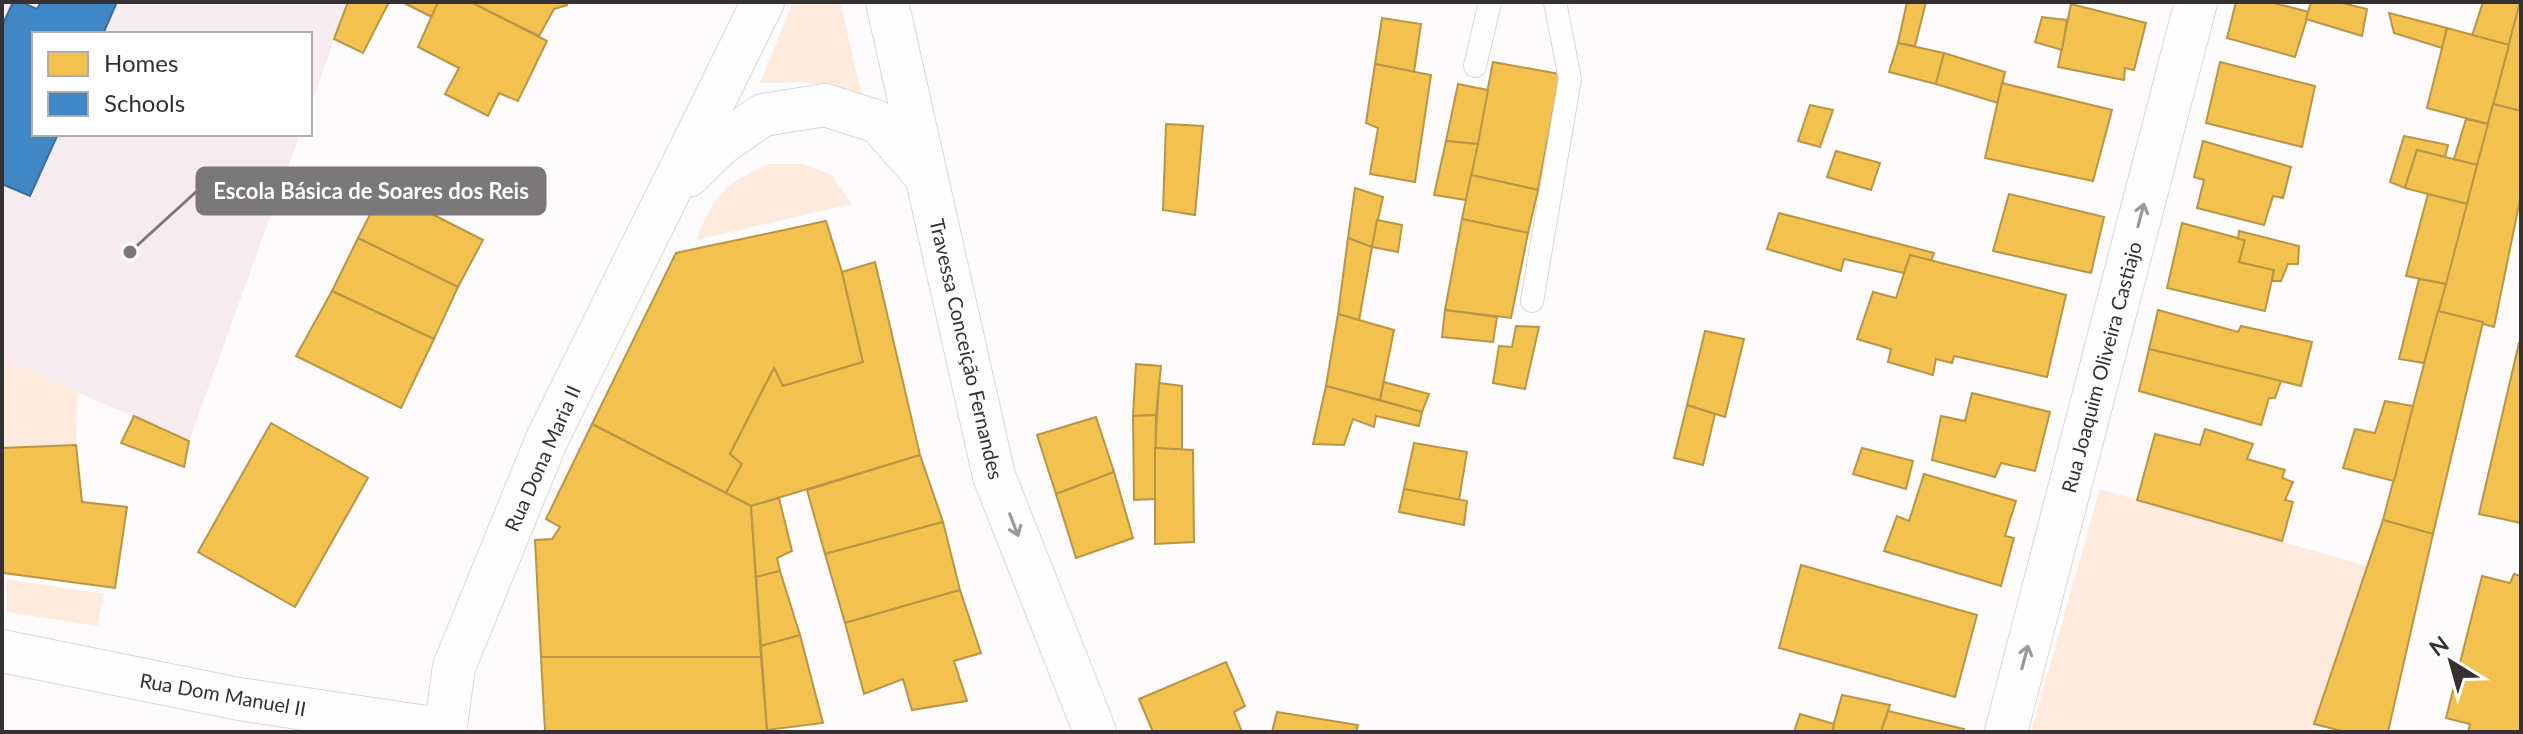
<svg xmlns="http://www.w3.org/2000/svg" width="2523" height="734" font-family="Lato,sans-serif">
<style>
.built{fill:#f6ebef}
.green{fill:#feebde}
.homes{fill:#f2c14e;stroke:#b99646;stroke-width:2}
.schools{fill:#3f88c5;stroke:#3c6e99;stroke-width:2}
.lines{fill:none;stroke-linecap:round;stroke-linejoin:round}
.lane-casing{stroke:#dad7d9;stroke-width:24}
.street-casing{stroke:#dad7d9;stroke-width:44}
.lane{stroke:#fffeff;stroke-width:22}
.street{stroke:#fffeff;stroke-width:42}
.oneway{stroke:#9a9899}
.labels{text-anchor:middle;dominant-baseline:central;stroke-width:8;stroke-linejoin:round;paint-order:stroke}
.street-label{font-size:20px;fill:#353133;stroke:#fff}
.leader{fill:none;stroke:#7b7879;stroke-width:3}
.callout-dot{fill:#7b7879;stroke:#fff;stroke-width:3}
.callout{fill:#7b7879;stroke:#7b7879;stroke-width:3}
.callout-label{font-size:22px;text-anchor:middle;font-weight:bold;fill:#fff}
</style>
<rect width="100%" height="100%" fill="#fdfbfc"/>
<path class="built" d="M2,2h346l-38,104v-72h-276v100h266l-111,307 -187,-82z"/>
<g class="green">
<path d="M793,2h47l22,94 -58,-14 -44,1z"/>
<path d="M769,164h33l30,11 19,29 -155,36c18,-45 28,-57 73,-76z"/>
<path d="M2,359l76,33 -2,53 -74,3z"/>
<path d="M2100,489l267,77 -56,166h-280z"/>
<path d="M7,579l97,15 -7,32 -90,-14z"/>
</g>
<g class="homes">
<path d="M348,2h41l-26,51 -29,-14z"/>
<path d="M402,2h36l-6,15z"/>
<path d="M438,2h33l76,39 -29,60 -19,-8 -11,23 -43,-22 14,-26 -41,-21z"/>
<path d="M471,2h95l1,3 -13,4 -15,27z"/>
<path d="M1907,2h19l-11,44 -17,-3z"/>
<path d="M2236,2h34l39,10 -14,45 -68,-19z"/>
<path d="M2311,2h27l29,7 -5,27 -56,-17z"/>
<path d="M2483,2h37l-11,43 -37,-9z"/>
<path d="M2520,2h1v109l-28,-7z"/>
<path d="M2071,4l75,19 -12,47 -9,-2 -1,12 -66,-13z"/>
<path d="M2389,13l58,15 -5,20 -48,-15z"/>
<path d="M2042,17l25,3 -5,30 -27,-8z"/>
<path d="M1382,18l39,6 -7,48 -39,-8z"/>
<path d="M2447,28l62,17 -21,79 -61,-16z"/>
<path d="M1898,43l46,10 -8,31 -47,-12z"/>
<path d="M1944,53l61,19 -7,31 -62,-19z"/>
<path d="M1493,62l67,12 -22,116 -67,-15z"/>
<path d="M2220,62l95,24 -13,61 -96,-24z"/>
<path d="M1375,64l56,11 -16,107 -45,-8 8,-46 -12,-5z"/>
<path d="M2002,83l110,27 -19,71 -108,-23z"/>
<path d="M1458,84l30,6 -10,54 -32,-3z"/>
<path d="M2493,104l28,7v84l-27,132 -56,-16z"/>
<path d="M1810,105l23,5 -13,37 -22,-6z"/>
<path d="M2466,119l22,5 -11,41 -23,-6z"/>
<path d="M1166,124l37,2 -8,89 -32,-5z"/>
<path d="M2404,136l44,9 -3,12 -28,-7 -12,38 -15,-6z"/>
<path d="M1446,141l32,3 -12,56 -32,-5z"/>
<path d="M2203,141l88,26 -8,31 -10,-2 -9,29 -67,-17 7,-28 -10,-3z"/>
<path d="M2417,150l60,15 -10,39 -62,-16z"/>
<path d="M1836,151l44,12 -9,27 -44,-13z"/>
<path d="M1471,175l67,15 -10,43 -66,-14z"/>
<path d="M1355,188l28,9 -11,50 -24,-9z"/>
<path d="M383,189l100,51 -25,47 -100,-49z"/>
<path d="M2009,194l95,23 -13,56 -98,-22z"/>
<path d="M2428,194l39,10 -21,80 -40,-8z"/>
<path d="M1779,213l155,40 -3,8 -21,-6 -6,18 -60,-14 -3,12 -74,-22z"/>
<path d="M1462,219l66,14 -17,85 -66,-8z"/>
<path d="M1377,220l25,5 -4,27 -26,-5z"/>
<path d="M826,221l16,51 21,90 -80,24 -9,-18 -44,86 12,10 -16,29 -134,-69 84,-171z"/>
<path d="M2182,223l63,17 -6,22 35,8 -9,41 -98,-23z"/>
<path d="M2239,231l60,15 -1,18h-10l-7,17h-9l2,-11 -35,-8 6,-22 -7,-1z"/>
<path d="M358,238l100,49 -24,52 -102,-48z"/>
<path d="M1348,238l24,9 -13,74 -21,-7z"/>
<path d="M1910,255l156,40 -19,82 -93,-21 -2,7 -16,-4 -3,16 -45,-13 3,-13 -34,-10 16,-47 23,6z"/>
<path d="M875,262l45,193 -169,51 -25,-13 16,-29 -12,-10 44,-86 9,18 80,-24 -21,-90z"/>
<path d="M2419,279l27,5 -22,79 -25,-4z"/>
<path d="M332,291l102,48 -33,69 -105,-52z"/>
<path d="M1445,310l52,7 -4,25 -51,-5z"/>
<path d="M2158,310l80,22 3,-6 71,16 -11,44 -152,-37z"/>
<path d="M2438,311l45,11 -50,212 -50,-14z"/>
<path d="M1338,314l56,16 -14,70 -54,-14z"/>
<path d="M1516,326l23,1 -14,62 -32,-6 6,-37 13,1z"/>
<path d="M1705,331l39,8 -19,78 -38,-12z"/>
<path d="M2519,343h2v180l-42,-9z"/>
<path d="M2149,349l132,32 -6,17h-6l-8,27 -122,-34z"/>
<path d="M1136,364l25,2 -5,49 -23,1z"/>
<path d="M1384,382l45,12 -7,18 -42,-12z"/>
<path d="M1159,383l23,3v64l-27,-2z"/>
<path d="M1326,386l96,26 -3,14 -43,-10 -2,11 -21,-8 -9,26 -31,-1z"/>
<path d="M1972,393l78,19 -15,59 -34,-8 -6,14 -63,-17 9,-44 24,5z"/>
<path d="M2385,401l28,5 -19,75 -51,-13 12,-39 20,4z"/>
<path d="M1687,405l28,9 -12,51 -29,-7z"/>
<path d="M1156,415l-1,84 -21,1 -1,-84z"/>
<path d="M134,416l55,25 -5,26 -63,-24z"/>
<path d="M1096,417l18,55 -58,22 -19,-59z"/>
<path d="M271,423l97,55 -73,129 -97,-55z"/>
<path d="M592,424l159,82 10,151h-220l-6,-117 17,-1 8,-12 -14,-8z"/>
<path d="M2205,429l48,15 -6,15 38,11 -3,8 11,4 -8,18 8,2 -11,39 -145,-41 18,-66 45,11z"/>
<path d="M1414,443l53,9 -8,48 -55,-11z"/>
<path d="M76,445l6,57 45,5 -12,81 -111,-15 -2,-6v-119z"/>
<path d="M1155,448l38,2 1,92 -39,2z"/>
<path d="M1862,448l51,13 -7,28 -53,-15z"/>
<path d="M920,455l23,67 -118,32 -18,-64z"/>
<path d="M1114,472l19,66 -57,20 -20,-64z"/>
<path d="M1924,474l92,27 -11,35 9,2 -13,48 -117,-35 13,-35 12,5z"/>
<path d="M1404,489l63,12 -3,24 -65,-13z"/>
<path d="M779,498l13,53 -15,7 3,13 -24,6 -5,-71z"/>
<path d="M2383,520l50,14 -45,198h-42l-32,-8z"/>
<path d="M943,522l17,68 -115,33 -20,-69z"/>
<path d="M1801,565l176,50 -22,82 -176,-49z"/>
<path d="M780,571l20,64 -39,11 -5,-69z"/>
<path d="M2514,574l7,2v156h-53l2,-8 -24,-6 36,-142 28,7z"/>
<path d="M960,590l21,63 -27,8 13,40 -55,9 -9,-31 -39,15 -19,-71z"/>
<path d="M800,635l23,88 -56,7 -6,-84z"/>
<path d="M541,657h220l6,75h-222z"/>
<path d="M1226,662l19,44 -11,6 8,20h-89l-14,-33z"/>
<path d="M1842,695l48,10 -9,27h-40l-9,-2z"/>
<path d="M1888,711l76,18 -1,3h-82z"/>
<path d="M1277,712l81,13 -2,7h-84z"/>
<path d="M1800,714l34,10 -2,8h-38z"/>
</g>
<path class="schools" d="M13,2h8l16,7 4,-7h76l-14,32h-69v100h24l-28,62 -28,-12v-158z"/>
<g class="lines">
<g class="lane-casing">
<g id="lane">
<path d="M1475,66l15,-64"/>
<path d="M1532,301l38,-222 -15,-77"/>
</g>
</g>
<g class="street-casing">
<g id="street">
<path d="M887,2l107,474 101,256"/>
<path d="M688,176l33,-32 42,-29 62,-10 53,17 46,52"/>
<path d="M2,651l237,48 207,31"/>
<path d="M445,732l9,-65 93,-228 216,-437"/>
<path d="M2006,732l190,-730"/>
</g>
</g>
<use href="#lane" class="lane"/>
<use href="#street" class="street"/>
</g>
<defs><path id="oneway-shaft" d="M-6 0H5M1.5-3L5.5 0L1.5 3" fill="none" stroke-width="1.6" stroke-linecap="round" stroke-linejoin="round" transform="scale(2)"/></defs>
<g class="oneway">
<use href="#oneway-shaft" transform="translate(2141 215) rotate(-75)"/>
<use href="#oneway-shaft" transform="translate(1014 525) rotate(69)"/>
<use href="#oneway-shaft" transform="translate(2025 657) rotate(-75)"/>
</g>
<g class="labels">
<g class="street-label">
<text transform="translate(967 349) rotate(77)">Travessa Conceição Fernandes</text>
<text transform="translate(2101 367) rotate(-75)">Rua Joaquim Oliveira Castiajo</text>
<text transform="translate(542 458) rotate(-66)">Rua Dona Maria II</text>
<text transform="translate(223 694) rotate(10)">Rua Dom Manuel II</text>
</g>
</g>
<path class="leader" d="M130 252L197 191"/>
<circle class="callout-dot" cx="130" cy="252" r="8"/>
<rect class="callout" x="197" y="168" width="348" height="46" rx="8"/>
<g class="callout-label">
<text x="371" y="199">Escola Básica de Soares dos Reis</text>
</g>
<rect width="2523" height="734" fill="none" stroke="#353133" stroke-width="8"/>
<rect x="32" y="32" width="280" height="104" fill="#ffffff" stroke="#aeadad" stroke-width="2"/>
<rect x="48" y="52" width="40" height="24" fill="#f2c14e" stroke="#aeadad" stroke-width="2"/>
<text x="104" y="72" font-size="24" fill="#353133">Homes</text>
<rect x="48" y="92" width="40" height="24" fill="#3f88c5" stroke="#aeadad" stroke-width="2"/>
<text x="104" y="112" font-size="24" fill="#353133">Schools</text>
<g transform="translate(2451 662) rotate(323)" stroke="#ffffff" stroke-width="6" paint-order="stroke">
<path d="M0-6L14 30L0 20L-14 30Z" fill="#353133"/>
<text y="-12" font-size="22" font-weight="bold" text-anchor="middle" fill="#353133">N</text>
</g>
</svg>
